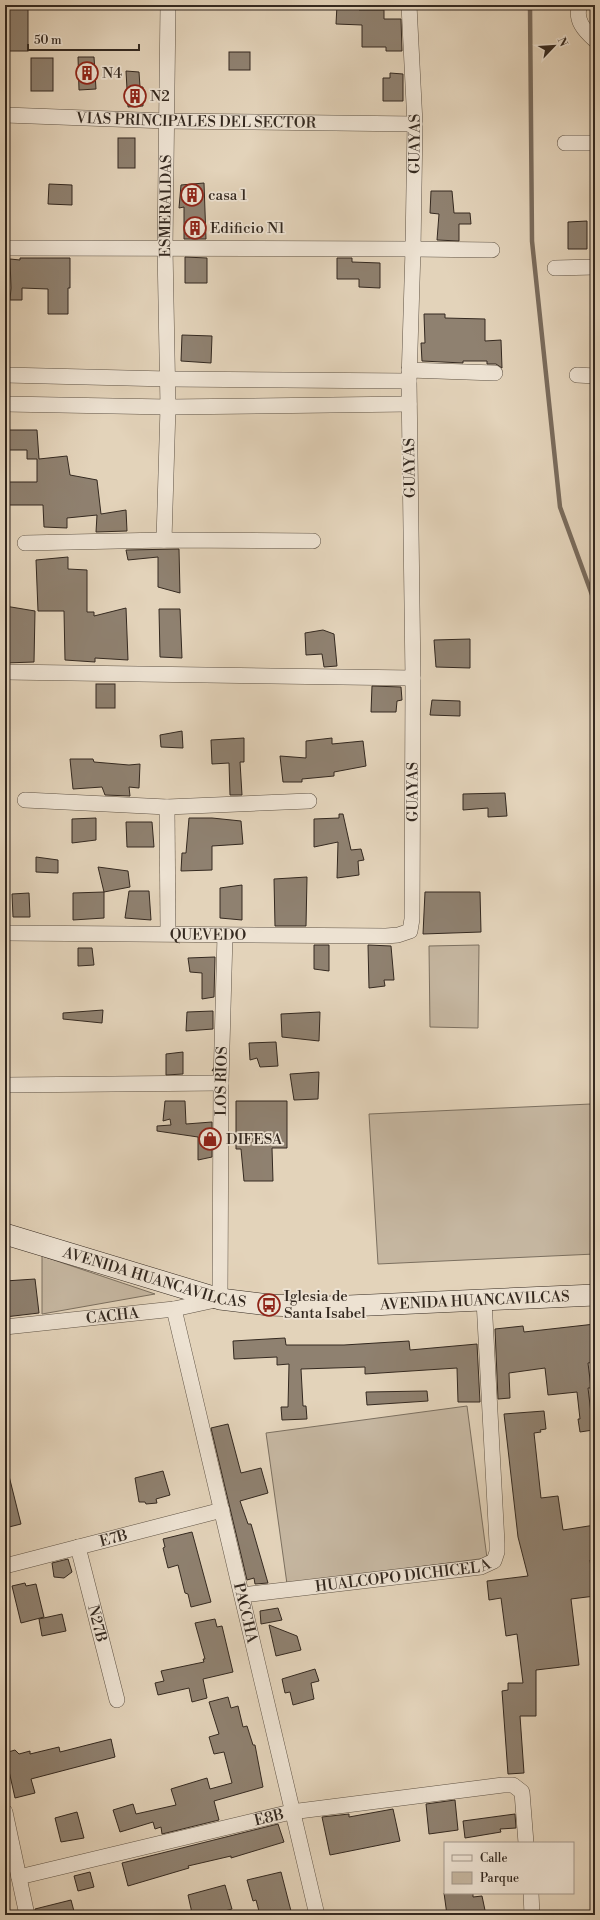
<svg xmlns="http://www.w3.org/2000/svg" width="600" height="1920" font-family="'Libre Bodoni',serif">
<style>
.green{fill:#c5b6a0;stroke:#7c7060}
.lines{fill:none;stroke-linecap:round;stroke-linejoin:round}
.stream{stroke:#7a6c5d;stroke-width:4.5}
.building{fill:#8f8170;stroke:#342920}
.street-casing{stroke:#605446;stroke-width:16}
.secondary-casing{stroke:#342920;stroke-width:22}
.street{stroke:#ede2d2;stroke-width:15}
.secondary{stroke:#ede2d2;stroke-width:21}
.labels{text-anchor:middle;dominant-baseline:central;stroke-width:3.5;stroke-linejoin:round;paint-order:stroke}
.poi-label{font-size:15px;fill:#342920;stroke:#ede2d2;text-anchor:start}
.street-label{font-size:15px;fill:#342920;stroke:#ede2d2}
</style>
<rect width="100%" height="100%" fill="#e3d3ba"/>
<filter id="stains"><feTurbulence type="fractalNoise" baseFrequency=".005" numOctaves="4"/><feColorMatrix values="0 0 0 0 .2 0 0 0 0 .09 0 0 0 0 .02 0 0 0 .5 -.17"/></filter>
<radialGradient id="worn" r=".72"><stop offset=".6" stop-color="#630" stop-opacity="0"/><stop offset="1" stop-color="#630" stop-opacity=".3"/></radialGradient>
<g class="green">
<path d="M479,945l-1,83 -48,-1 -1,-81z"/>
<path d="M591,1104l4,54v96l-217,10 -9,-150z"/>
<path d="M42,1256l113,38 -113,20z"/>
<path d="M467,1406l20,152 -200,26 -21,-151z"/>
</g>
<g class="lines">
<path class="stream" d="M530,5l2,236 28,266 35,96"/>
</g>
<g class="building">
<rect x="5" y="5" width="23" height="46"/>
<path d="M337,5h22v5h25v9h17l1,32h-16v-4h-24v-22l-26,-1z"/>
<rect x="229" y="52" width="21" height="18"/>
<path d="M78,57h16l2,32 -17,1z"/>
<rect x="31" y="58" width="22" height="33"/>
<path d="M126,71l13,1 1,15h3v19l-15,1z"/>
<path d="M390,73l13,1v27h-20v-23h7z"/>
<rect x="118" y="138" width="17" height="30"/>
<path d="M204,183l2,56h-22v-32l-5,1 2,-23z"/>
<path d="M49,184l23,1v20l-24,-1z"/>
<path d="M431,191h21l2,22h16l1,11h-12v17l-22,-1 2,-26 -9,-1z"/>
<path d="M587,221v28h-19v-27z"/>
<path d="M185,257l22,1v25h-22z"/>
<path d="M20,258h50v30h-2v26h-20v-25l-26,-1v12h-12l1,-12 -1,-29 10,1z"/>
<path d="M337,258h15v4l28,1v25l-21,-1v-8h-22z"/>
<path d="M424,314h21v4l40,1v22l16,-1 1,28 -6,-4h-9v-3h-24v2l-41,-2 -1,-18h4z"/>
<path d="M182,335l30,1 -1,27 -30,-2z"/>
<path d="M9,430h28l2,29 28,-3 3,19 27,5 4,34 25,-4 1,21 -31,1 1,-17 -30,3v10l-23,-1 -1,-22h-34v-23h28v-23h-10v-9h-18z"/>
<path d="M179,549l1,44 -22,-6v-30l-30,3 -2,-10z"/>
<path d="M68,557v12l19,1v42h7v4l32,-8 2,52 -33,-2v4l-30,-2 -1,-49h-26l-2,-51z"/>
<path d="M5,606l30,5 -1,51 -29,1z"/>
<path d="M159,609h21l2,49 -22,-1z"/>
<path d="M323,630l11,4 3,32 -13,1 -2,-13 -16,1 -1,-22z"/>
<path d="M470,639v29l-34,-1 -2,-27z"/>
<rect x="96" y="684" width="19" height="24"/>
<path d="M372,686l29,1 1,13 -5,1 -1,11h-25z"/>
<path d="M432,700l28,1v15l-30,-1z"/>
<path d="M182,731l1,17 -22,-1 -1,-12z"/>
<path d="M244,738v24h-4l2,33h-12l-1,-32 -17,1 -1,-24z"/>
<path d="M332,738v6l31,-3 3,25 -32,6v4l-32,3v3h-19l-3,-26 26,2v-17z"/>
<path d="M70,759h23l1,3 35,3 11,-1 -1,24 -10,-1 1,9 -25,-1 -3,-8 -29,2z"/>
<path d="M505,793l2,23 -19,1v-9l-25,2v-16z"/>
<path d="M339,814h4l8,36 10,-1 3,11 -6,1 1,14 -22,3 1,-36 -24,5v-28l25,-1z"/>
<path d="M96,818v22l-24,3v-24z"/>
<path d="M189,818h23l29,3 2,23 -31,2v24l-31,1 1,-18h4z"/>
<path d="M126,822h26l2,25h-27z"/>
<path d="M36,857l22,3v13l-22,-1z"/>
<path d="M98,867l30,4 2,16 -26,5z"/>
<path d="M307,877l-1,49h-31l-1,-47z"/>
<path d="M242,885v35l-22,-2v-30z"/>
<path d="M129,891h20l2,29 -26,-2z"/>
<path d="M104,892v26l-31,2v-27z"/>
<path d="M425,892h55l1,40 -58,2z"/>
<path d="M29,893l1,24h-17l-1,-23z"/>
<path d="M314,945h15v26l-15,-2z"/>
<path d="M368,945l23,1 3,34h-10l1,6 -16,2z"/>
<path d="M78,948h14l2,17 -16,1z"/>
<path d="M215,957l-1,40 -12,2v-26l-12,-1 -2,-14z"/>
<path d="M103,1010l-1,13 -39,-4v-6z"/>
<path d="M213,1011v18l-27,2 1,-19z"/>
<path d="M320,1012l-1,29 -37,-4 -1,-23z"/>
<path d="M276,1042l2,24 -18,1 -3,-9 -7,2 -1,-17z"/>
<path d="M183,1052v22l-17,1v-21z"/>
<path d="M319,1072l-1,27 -24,1 -4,-26z"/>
<path d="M165,1101h20l1,23 26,-2v35l-14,3v-23l-41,-6v-5l14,-1 -1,-6 -7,2z"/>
<path d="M236,1101h51v47h-15l1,33h-29l-3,-32h-5z"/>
<path d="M35,1279l4,34 -34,4v-36z"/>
<path d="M595,1324v38l-7,1 3,25h-3l5,42 -13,2 -2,-13h2l-3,-27 -29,3 -3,-27 -36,5 1,25 -12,1 -3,-70 28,-3 1,6z"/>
<path d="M285,1338l1,7h58l65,-4 1,9 67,-6 3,58h-22l-1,-34 -92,6v-7l-64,2 2,37h3l1,13 -25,1 -1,-13h7l1,-43 -12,1v-8l-43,2 -1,-18z"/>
<path d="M427,1391l1,10 -61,4 -1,-13z"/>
<path d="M544,1411l2,18 -6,1 1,2 -7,1 7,65 17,-2 5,34 32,-5v34l-5,1 5,36 -24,3 8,66 -43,5v46h-16l4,57 -16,1 -6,-83 6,-1v-7h15l-6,-49 -11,2 -5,-38 -12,2 -2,-19 41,-5 -10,-39 -14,-123z"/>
<path d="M228,1424l13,49 20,-5 7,25 -28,8 8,23h3l17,59 -13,1 -1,-6 -7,2 -36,-152z"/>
<path d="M163,1471l7,24 -14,4 1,4 -11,1 -1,-2h-6l-4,-24z"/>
<path d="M9,1476l12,48 -16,4v-51z"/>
<path d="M192,1532l19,70 -20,5 -3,-13 -3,-1 -7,-28 -10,3 -5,-20 2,-1 -2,-8z"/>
<path d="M68,1559l4,13 -8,6 -10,-1 -2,-14z"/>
<path d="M25,1583l1,3 10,-2 8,33 -23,6 -9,-37z"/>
<path d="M278,1608l4,12 -21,4 -1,-13z"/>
<path d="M62,1614l4,17 -24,5 -3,-17z"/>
<path d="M215,1619l2,8 5,-1 11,46 -30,7 4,19 -15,4 -3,-14 -31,7 -3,-12 9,-2 -3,-10 43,-9 -1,-3h2l-10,-36z"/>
<path d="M269,1625l28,11 4,14 -25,6z"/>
<path d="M315,1669l4,12 -8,2 3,16 -21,6 -3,-13 -5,1 -3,-14z"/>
<path d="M228,1697l3,11 7,-2 5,21 4,-1 6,19h2l8,42 -49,14 5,19 -57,14 -1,-7 -6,2 -2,-7 -33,10 -7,-22 20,-6 3,10 40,-9 -5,-16 36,-11 3,11 22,-6 -8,-31 -10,2 -5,-17 10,-3 -10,-32z"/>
<path d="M111,1739l4,18 -84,22 4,14 -20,5 -10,-45 10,-3 4,4 11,-3v3l29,-7 1,5z"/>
<path d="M455,1800l3,30 -29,4 -3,-30z"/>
<path d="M393,1809l7,32 -70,14 -8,-38 27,-3v3z"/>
<path d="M77,1812l7,26 -23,4 -6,-24z"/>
<path d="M515,1814l1,14 -16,1 1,3 -36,6 -2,-17z"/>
<path d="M278,1824l6,18 -53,16v-2l-43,10 1,2 -61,18 -6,-23z"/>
<path d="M90,1872l4,15 -16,4 -4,-15z"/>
<path d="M281,1872l11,43h-32l-4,-15 -3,1 -6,-21z"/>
<path d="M225,1885l7,24 -22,6h-12l-1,-4 -5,2 -4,-18z"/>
<path d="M444,1893h29v4l9,-1 4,19h-39z"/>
<path d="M71,1900l4,15h-39l-1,-6z"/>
</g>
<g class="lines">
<g class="street-casing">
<g id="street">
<path d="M580,5c-6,15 5,26 15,35"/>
<path id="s1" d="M5,115l162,6 248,3"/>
<path d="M565,143h30"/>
<path d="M5,248l408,1 79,1"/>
<path d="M555,268l40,-1"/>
<path d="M409,370l86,3"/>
<path d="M5,375l163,4 241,2"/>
<path d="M577,375l18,1"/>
<path d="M5,404l163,3 241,-3"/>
<path id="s2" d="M164,540l4,-133 -3,-159 3,-243"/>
<path d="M25,543l139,-3 149,1"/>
<path d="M5,672l408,6"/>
<path d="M25,800l142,7 142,-6"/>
<path d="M167,807l1,126"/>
<path id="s3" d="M5,933l381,3 12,-1 12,-4 2,-12 1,-241 -4,-297 4,-132 2,-125 -6,-119"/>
<path d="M5,1085l216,-2"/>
<path id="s4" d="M174,1309l143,606"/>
<path id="s5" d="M5,1327l169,-18 46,-10 1,-216 4,-148"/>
<path id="s6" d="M78,1547l39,153"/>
<path id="s7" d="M5,1566l217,-56"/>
<path id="s8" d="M242,1595l239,-28 13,-6 3,-9v-9l-13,-243"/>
<path d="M5,1812l22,103"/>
<path id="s9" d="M19,1877l272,-65 212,-27h10l9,7 4,51"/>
<path d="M531,1893l1,22"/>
</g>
</g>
<g class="secondary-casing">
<g id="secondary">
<path id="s10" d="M5,1234l215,65 49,6 57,2 269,-12"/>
</g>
</g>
<use href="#street" class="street"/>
<use href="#secondary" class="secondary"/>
</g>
<defs>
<g id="building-ring" transform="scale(1.15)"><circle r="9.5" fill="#ede2d2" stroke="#8f2418" stroke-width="1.5"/><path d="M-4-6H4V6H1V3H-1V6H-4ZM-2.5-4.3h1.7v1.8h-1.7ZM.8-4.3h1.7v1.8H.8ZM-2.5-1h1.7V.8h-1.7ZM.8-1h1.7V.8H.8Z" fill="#8f2418"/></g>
<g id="shop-ring" transform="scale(1.15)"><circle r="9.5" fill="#ede2d2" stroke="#8f2418" stroke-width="1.5"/><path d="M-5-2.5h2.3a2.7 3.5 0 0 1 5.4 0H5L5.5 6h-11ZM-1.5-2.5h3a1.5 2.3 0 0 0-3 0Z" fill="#8f2418"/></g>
<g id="bus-ring" transform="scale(1.15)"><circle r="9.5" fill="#ede2d2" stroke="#8f2418" stroke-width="1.5"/><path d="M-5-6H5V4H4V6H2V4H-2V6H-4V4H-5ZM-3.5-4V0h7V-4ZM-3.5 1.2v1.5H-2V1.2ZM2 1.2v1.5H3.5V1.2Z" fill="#8f2418"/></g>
</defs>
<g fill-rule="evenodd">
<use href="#building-ring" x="87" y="73"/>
<use href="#building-ring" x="135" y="96"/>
<use href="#building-ring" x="192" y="195"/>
<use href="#building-ring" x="195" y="228"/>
<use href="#shop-ring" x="210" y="1139"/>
<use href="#bus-ring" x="269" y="1305"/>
</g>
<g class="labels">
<g class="poi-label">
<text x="102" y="73">N4</text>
<text x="150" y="96">N2</text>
<text x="208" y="195">casa 1</text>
<text x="210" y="228">Edificio N1</text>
<text x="226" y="1139">DIFESA</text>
<text x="284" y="1296">Iglesia de<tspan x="284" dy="17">Santa Isabel</tspan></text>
</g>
<g class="street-label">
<text stroke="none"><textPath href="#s1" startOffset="191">VIAS PRINCIPALES DEL SECTOR</textPath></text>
<text stroke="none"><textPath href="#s3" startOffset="1193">GUAYAS</textPath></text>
<text stroke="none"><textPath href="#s2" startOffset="334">ESMERALDAS</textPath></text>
<text transform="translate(410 468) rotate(-91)">GUAYAS</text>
<text stroke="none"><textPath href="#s3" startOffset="545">GUAYAS</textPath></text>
<text stroke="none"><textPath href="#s3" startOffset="203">QUEVEDO</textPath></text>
<text stroke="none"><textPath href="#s5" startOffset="435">LOS RÌOS</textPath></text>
<text stroke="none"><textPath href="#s10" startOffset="156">AVENIDA HUANCAVILCAS</textPath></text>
<text stroke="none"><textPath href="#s10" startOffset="480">AVENIDA HUANCAVILCAS</textPath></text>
<text stroke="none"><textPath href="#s5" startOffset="108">CACHA</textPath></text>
<text stroke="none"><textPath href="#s7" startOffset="112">E7B</textPath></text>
<text stroke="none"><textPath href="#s8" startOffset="162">HUALCOPO DICHICELA</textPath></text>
<text stroke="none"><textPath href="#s4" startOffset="312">PACCHA</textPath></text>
<text stroke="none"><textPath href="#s6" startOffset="79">N27B</textPath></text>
<text stroke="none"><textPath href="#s9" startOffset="257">E8B</textPath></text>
</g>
</g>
<rect width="600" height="1920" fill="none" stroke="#e3d3ba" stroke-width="20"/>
<rect x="6" y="6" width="588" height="1908" fill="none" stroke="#342920" stroke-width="2"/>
<rect x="10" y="10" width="580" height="1900" fill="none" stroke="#342920"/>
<rect x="444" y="1842" width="130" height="52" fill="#ede2d2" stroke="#a3988b"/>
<rect x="452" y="1855" width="20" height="6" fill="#ede2d2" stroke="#a3988b"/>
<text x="480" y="1862" font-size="12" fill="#342920">Calle</text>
<rect x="452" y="1872" width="20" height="12" fill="#c5b6a0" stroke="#a3988b"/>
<text x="480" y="1882" font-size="12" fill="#342920">Parque</text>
<g transform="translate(554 46) rotate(65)" stroke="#ede2d2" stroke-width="3" paint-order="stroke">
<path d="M0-3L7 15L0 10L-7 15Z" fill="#342920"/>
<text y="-6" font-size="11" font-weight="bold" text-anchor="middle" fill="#342920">N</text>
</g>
<path d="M28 44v6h111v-6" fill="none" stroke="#342920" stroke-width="2"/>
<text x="34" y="44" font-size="12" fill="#342920" stroke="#ede2d2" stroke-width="3" paint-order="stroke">50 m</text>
<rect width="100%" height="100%" filter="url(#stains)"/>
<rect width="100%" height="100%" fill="url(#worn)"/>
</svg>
